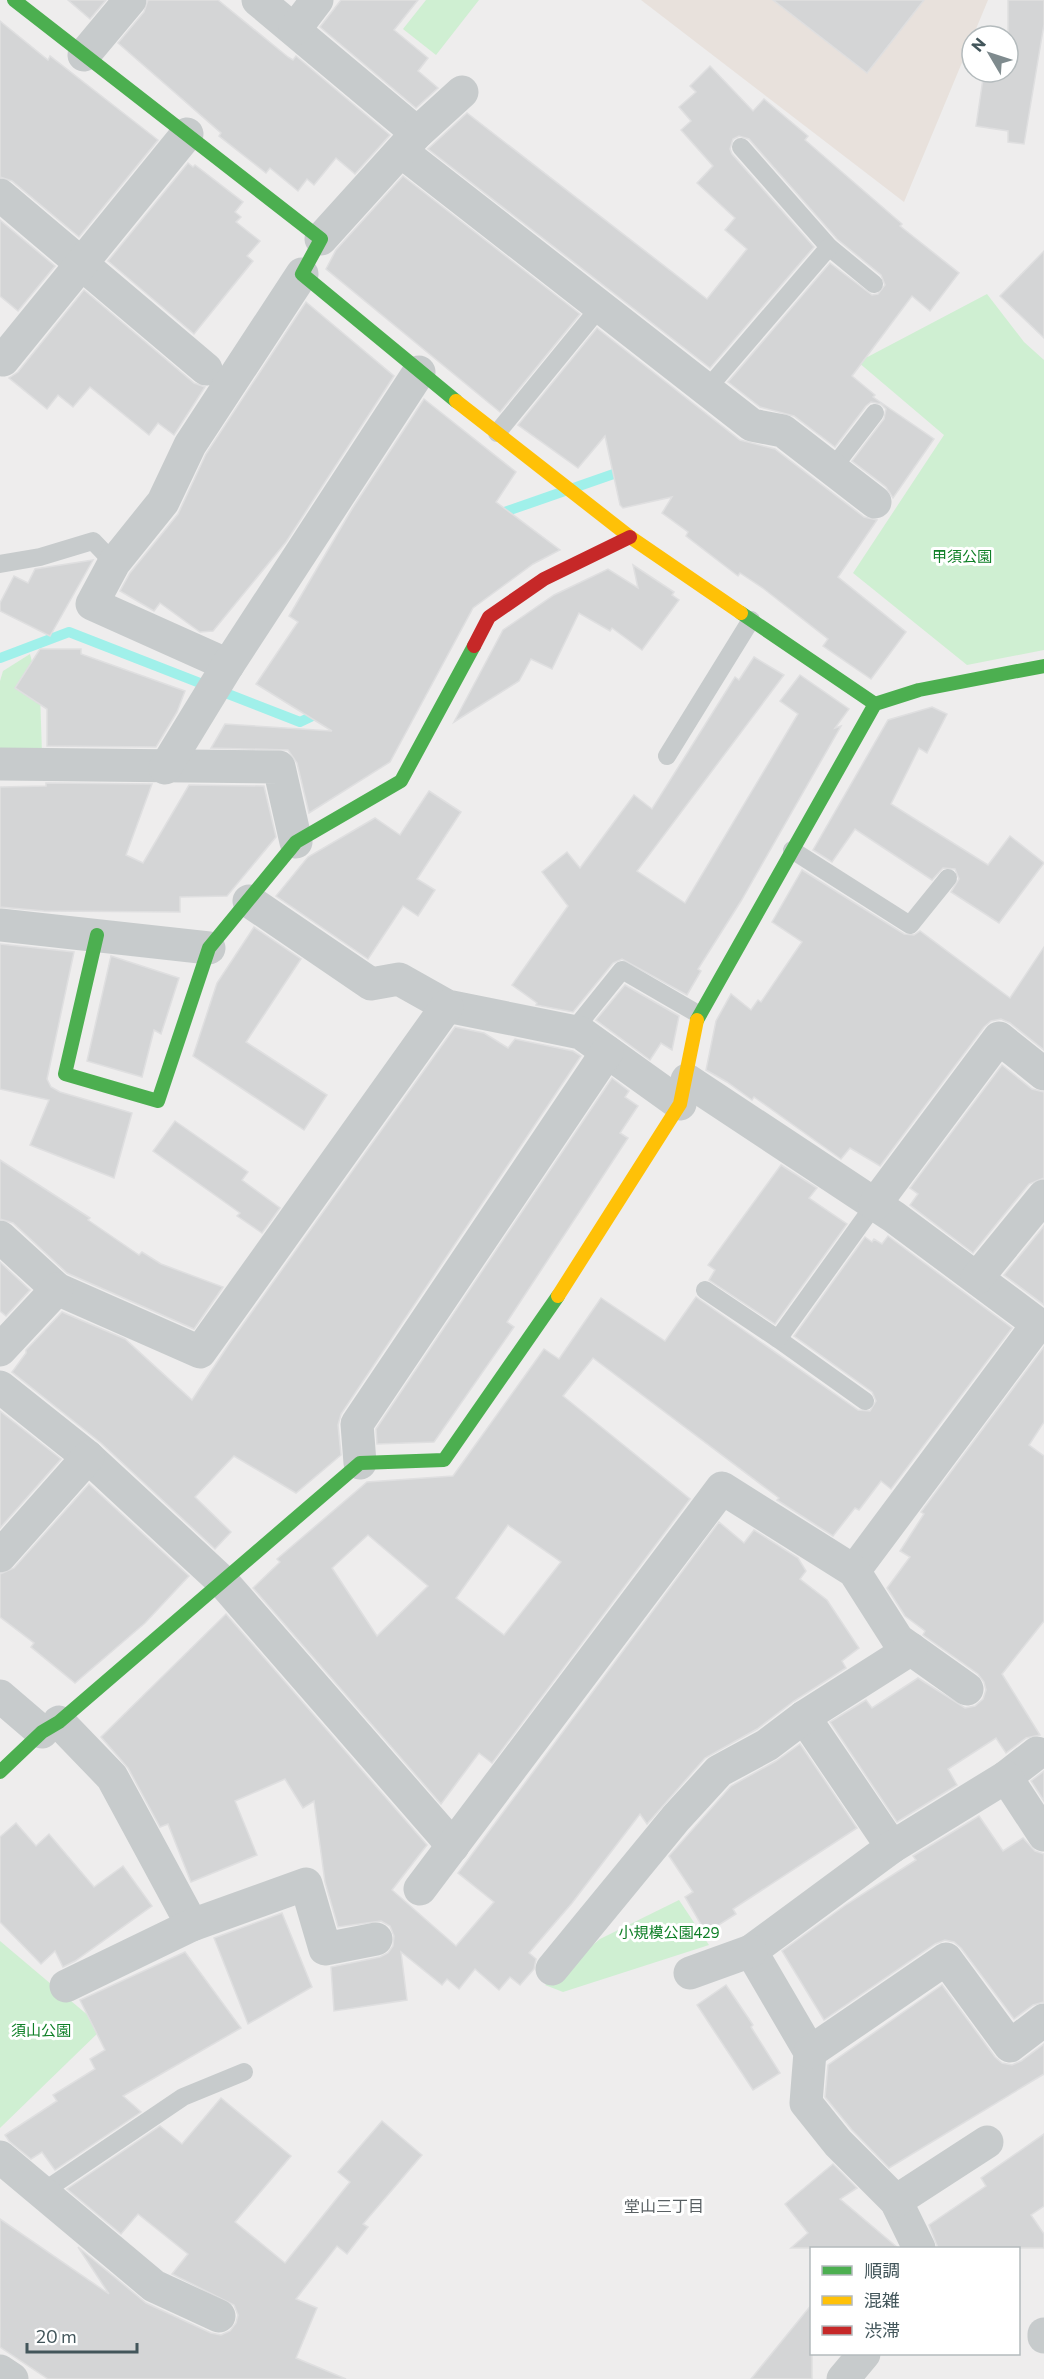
<svg xmlns="http://www.w3.org/2000/svg" width="1044" height="2379" font-family="Commissioner,'Noto Sans JP',sans-serif">
<style>
.commercial{fill:#e8e1dc}
.green{fill:#cfefd2}
.lines{fill:none;stroke-linecap:round;stroke-linejoin:round}
.stream{stroke:#a0f0ea;stroke-width:10}
.building{fill:#d4d5d6;stroke:#dfdfe0;stroke-width:1.5;fill-rule:evenodd}
.lane{stroke:#c7cbcc;stroke-width:18}
.street{stroke:#c7cbcc;stroke-width:33}
.fast{stroke:#4caf50;stroke-width:14}
.slow{stroke:#ffc107;stroke-width:14}
.jam{stroke:#c62828;stroke-width:14}
.labels{text-anchor:middle;dominant-baseline:central;stroke-width:6;stroke-linejoin:round;paint-order:stroke}
.park-label{font-size:15px;fill:#108028;stroke:#fff}
.neighbourhood-label{font-size:16px;fill:#585f62;stroke:#fff}
</style>
<rect width="100%" height="100%" fill="#eeeded"/>
<path class="commercial" d="M641,0h347l-84,202z"/>
<g class="green">
<path d="M426,0h53l-43,55 -33,-26z"/>
<path d="M987,294l37,48 20,18v290l-77,15 -114,-92 91,-138 -86,-73z"/>
<path d="M30,654l10,38 2,62h-42v-73l3,-10z"/>
<path d="M679,1900l30,45 -146,47 -18,-7 55,-46z"/>
<path d="M0,1941l103,87 -103,100z"/>
</g>
<g class="lines">
<g class="stream">
<path d="M496,515l129,-45"/>
<path d="M0,658l69,-26 231,90 21,-10"/>
</g>
</g>
<g class="building">
<path d="M68,0h38l-16,19z"/>
<path d="M148,0h70l70,57 5,3 3,-4 94,79 -35,39 -19,-16 -22,27 -7,-6 -9,12 -28,-23 -4,5 -47,-37 2,-3 -103,-90 26,-31z"/>
<path d="M341,0h77l-24,30 34,28 -10,13 20,17 -22,20 -96,-81z"/>
<path d="M773,0h151l-57,73z"/>
<path d="M1008,0h36v24l-20,120 -16,-2v-11l-32,-5 8,-54h24z"/>
<path d="M0,21l48,39 2,-4 108,84 -79,97 -67,-56 -12,-4z"/>
<path d="M710,66l43,45 11,-12 44,37 -3,4 97,84 -2,2 59,47 -29,38 -18,-15 -60,80 23,19 -2,2 61,42 -41,59 -7,-11 -34,-26 32,-42 2,-10 -5,-5 -10,-2 -5,4 -31,41 -41,-31 -34,-9 -32,-25 102,-119 42,32 6,-1 7,-9 -4,-10 -44,-36 -88,-100 -10,-3 -6,3 -3,10 2,5 82,93 -104,121 -282,-219 39,-36 240,186 40,-50 -22,-19 10,-12 -38,-35 16,-17 -32,-36 10,-9 -12,-14 17,-15 -6,-6z"/>
<path d="M188,163l5,4 2,-2 48,37 -8,10 6,5 -5,5 24,19 -13,15 6,5 -59,73 -86,-73z"/>
<path d="M403,176l177,138 -80,98 -174,-143 10,-19z"/>
<path d="M0,220l55,46 -37,45 -18,-15z"/>
<path d="M1044,251v87l-44,-42z"/>
<path d="M84,290l110,93 11,4 -31,48 -16,-12 -9,12 -59,-48 -17,20 -15,-12 -11,14 -38,-31 9,-6z"/>
<path d="M306,302l88,74 -108,166 -73,89 -13,1 -40,-29 -6,8 -34,-20 10,-18 48,-59 28,-60z"/>
<path d="M597,328l143,112 35,9 89,68 13,3 -39,57 68,55 -35,47 -48,-33 5,-7 -64,-50 -24,-16 -2,3 -52,-40 2,-4 -26,-19 10,-16 -49,11 -3,-3 -15,-69 -27,32 -60,-43z"/>
<path d="M424,399l92,73 -20,30 64,48 -27,14 -60,44 -83,154 -81,51 -12,-50 -9,-13 -77,-2 14,-24 107,7 -76,-47 42,-62 -9,-6 63,-107z"/>
<path d="M93,560l-43,76 -50,-25v-8l14,-27 14,7 7,-14z"/>
<path d="M633,565l41,27 -2,3 7,5 -37,50 -30,-22 -2,3 -31,-18 -27,56 -21,-10 -12,22 -65,41 49,-92 51,-35 54,-26 30,19z"/>
<path d="M40,649h41v5l104,37 -8,21 -21,35 -109,-1v-37l-32,-21z"/>
<path d="M754,657l30,18 -147,196 48,32 113,-189 -18,-13 20,-26 49,34 -14,19 6,-2 -100,175 -43,68 3,2 -14,24 -65,-36 -9,4 -40,49 -37,-7 1,-2 -25,-18 56,-79 -26,-34 25,-20 13,16 54,-73 18,14 83,-132 4,3z"/>
<path d="M932,707l15,7 -20,39 -8,-5 -28,56 97,61 22,-29 34,27 -45,60 -48,-31 8,-13 -4,-10 -12,-1 -11,12 -77,-51 -23,33 -19,-12 75,-130z"/>
<path d="M46,783l106,1 -26,71 17,8 46,-78 75,1 12,51 -49,59 -47,1v15l-136,-1 -44,-4v-120l46,-1z"/>
<path d="M429,791l32,21 -44,67 18,11 -17,26 -15,-10 -35,53 -92,-63 32,-39 67,-39 25,17z"/>
<path d="M802,870l102,64 10,1 6,-4 90,67 34,-51v103l-34,-27 -9,-4 -10,2 -7,6 -104,139 -30,-18 -9,11 -87,-62 -2,3 -25,-18 -21,-12 10,-49 15,-27 20,16 7,-10 3,2 41,-60 -30,-20z"/>
<path d="M254,927l47,32 -55,83 81,53 -23,35 -111,-74 24,-73z"/>
<path d="M0,944l74,8 -27,127 4,8 9,5 72,21 -18,65 -84,-33 19,-45 -49,-11z"/>
<path d="M111,956l68,22 -18,56 -7,-4 -12,47 -55,-16z"/>
<path d="M625,985l54,31 -7,34 -11,-7 -11,17 -54,-40z"/>
<path d="M455,1027l29,6 24,15 7,-9 58,12 8,5 -240,358 -3,11 3,30 -45,38 -62,-37 -39,41 36,35 -16,17 -114,-106 -89,-71 14,-19v-3l36,-38 63,27 67,61 37,-56z"/>
<path d="M1002,1065l30,24 12,3v86l-15,6 -56,69 -63,-48 8,-11 -8,-6z"/>
<path d="M612,1078l17,13 -4,6 13,9 -18,27 8,5 -121,184 7,5 -80,115 -57,2 -1,-15z"/>
<path d="M175,1121l73,51 -6,8 38,28 -18,25 -25,-17 3,-3 -87,-62z"/>
<path d="M0,1160l90,58 -2,2 51,35 3,-3 19,12 62,23 -29,42 -127,-56 -54,-50 -13,-4z"/>
<path d="M781,1165l36,23 -8,10 38,26 -72,100 -66,-44 6,-10 -7,-5z"/>
<path d="M1044,1226v79l-40,-30z"/>
<path d="M888,1236l124,92 -121,161 -10,-8 -22,29 -4,-2 -22,28 -56,-36 2,-2 -186,-140 -30,38 127,103 -198,264 -13,-10 -38,51 -188,-216 27,-26 -3,-3 90,-77 86,-6 91,-127 15,10 42,-61 64,43 31,-44 162,113 12,1 6,-10 -4,-9 -78,-56 71,-99 7,5 2,-3 8,5zM508,1525l53,37 -57,73 -48,-37zM368,1535l60,51 -51,50 -45,-68z"/>
<path d="M0,1262l30,28 -24,26 -6,-5z"/>
<path d="M1044,1347v75l-15,23 15,11v165l-42,53 38,61 -14,3 -20,15 -10,-15 -48,31 9,16 -60,37 -67,-100 36,-22 6,8 46,-30 47,30 10,-2 8,-7 3,-9 -2,-8 -6,-8 -55,-39 2,-4 -20,-15 -18,-28 23,-31 -10,-6 24,-37 -3,-2z"/>
<path d="M0,1411l61,48 -61,69z"/>
<path d="M89,1484l100,92 -44,47 -70,60 -44,-36 3,-4 -34,-26v-43l14,-6z"/>
<path d="M719,1522l25,21 10,-13 44,28 8,13 -6,8 27,21 32,48 -17,13 4,7 -52,33 -37,28 -52,29 -58,66 -7,-10 -68,89 -43,50 7,6 -2,10 -14,16 -10,-8 -11,13 -24,-21 -16,20 -12,-10 -5,6 -41,-33 6,48 -73,11 -3,-44 49,-10 8,-4 5,-7 1,-10 -4,-10 -9,-5 -43,6 -13,-45 -11,-81 -11,7 -18,-29 -50,22 22,54 -66,27 -23,-58 -8,3 -32,-59 -27,-31 125,-123 201,231 -35,45 64,56 38,-44 -36,-29z"/>
<path d="M800,1744l57,84 -124,81 3,5 -30,19 -21,-36 8,-5 -24,-36 62,-70 45,-25z"/>
<path d="M1044,1771v30l-13,-20z"/>
<path d="M979,1816l24,35 20,-13 12,13 9,3v148l-11,3 -19,14 -53,-71 -7,-6 -9,-2 -10,4 -111,76 -42,-69 65,-47 69,-44 -3,-4z"/>
<path d="M16,1823l20,23 13,-12 45,53 29,-21 29,40 -77,55 -12,6 -8,-16 -14,13 -41,-42v-85z"/>
<path d="M282,1913l30,74 -64,37 -34,-86z"/>
<path d="M185,1952l56,76 -118,68 18,16 -86,58 -13,-18 -11,7 -22,-18 -4,-6 52,-34 -4,-6 42,-26 -5,-10 15,-9 -25,-50z"/>
<path d="M726,1985l27,40 -2,2 29,46 -27,17 -56,-85z"/>
<path d="M942,1985l53,72 7,6 10,2 9,-4 23,-17v30l-155,94 -37,-38 -27,-33 3,-32z"/>
<path d="M221,2098l70,58 -56,66 50,41 65,-81 -12,-10 44,-51 40,34 -59,69 5,3 -21,27 -10,-8 -41,53 21,9 -21,50 50,21h-298l-48,-32v-128l109,75 -31,-47 68,56 65,30 10,2 9,-4 6,-8 2,-8 -4,-10 -62,-31 16,-20 -50,-40 -17,20 -54,-45 93,-63 22,18z"/>
<path d="M1044,2134v72l-13,9 13,19v14h-106l-9,-23 57,-39 -5,-8z"/>
<path d="M833,2164l24,24 -17,11 58,49h-107l17,-15 -23,-29z"/>
<path d="M812,2304v75h-61z"/>
</g>
<g class="lines">
<g class="lane">
<path d="M741,147l88,100 45,37"/>
<path d="M707,389l122,-142"/>
<path d="M497,433l103,-126"/>
<path d="M832,469l43,-56"/>
<path d="M0,564l40,-7 53,-16 21,22"/>
<path d="M667,756l84,-136"/>
<path d="M792,850l118,75 38,-47"/>
<path d="M572,1032l50,-62 76,44"/>
<path d="M705,1290l73,49 87,62"/>
<path d="M778,1339l97,-135"/>
<path d="M41,2193l142,-96 61,-25"/>
</g>
<g class="street">
<path d="M258,0l159,133"/>
<path d="M295,29l22,-29"/>
<path d="M84,55l46,-55"/>
<path d="M402,152l350,273 31,6 92,71"/>
<path d="M0,195l206,174"/>
<path d="M321,239l96,-106 45,-41"/>
<path d="M3,360l184,-226"/>
<path d="M228,665l-136,-61 22,-41 49,-61 27,-57 112,-171"/>
<path d="M0,764l279,3 17,75"/>
<path d="M165,768l63,-103 191,-293"/>
<path d="M249,901l122,83 28,-5 48,27 134,27 99,71"/>
<path d="M0,925l209,23"/>
<path d="M687,1080l207,137 144,107 -184,247"/>
<path d="M875,1204l124,-166 45,36"/>
<path d="M0,1237l57,52 143,63 247,-346"/>
<path d="M977,1278l67,-82"/>
<path d="M0,1350l57,-61"/>
<path d="M0,1387l88,70 135,125 230,264"/>
<path d="M360,1463l-3,-39 250,-372"/>
<path d="M0,1556l88,-99"/>
<path d="M0,1696l42,36"/>
<path d="M804,1717l88,130 -141,104 59,101 -4,51 32,40 58,58 23,47"/>
<path d="M59,1722l53,55 80,148"/>
<path d="M1006,1777l31,-24"/>
<path d="M892,1847l114,-70 38,58"/>
<path d="M420,1889l302,-401 132,83 44,69 69,49"/>
<path d="M552,1969l124,-151 43,-47 48,-26 37,-28 107,-68"/>
<path d="M690,1973l61,-22"/>
<path d="M66,1986l126,-61 114,-41 19,65 51,-10"/>
<path d="M810,2052l136,-93 64,87 34,-26"/>
<path d="M0,2157l154,129 65,30"/>
<path d="M896,2201l91,-59"/>
<path d="M1044,2334v3"/>
<path d="M0,2371l12,8"/>
<path d="M843,2379l21,-25"/>
</g>
<g class="fast">
<path d="M14,0l307,239 -19,35 154,127"/>
<path d="M741,613l134,91"/>
<path d="M97,935l-32,139 93,27 51,-153 87,-106 105,-61 73,-135"/>
<path d="M697,1020l178,-316 44,-14 125,-24"/>
<path d="M0,1772l42,-40 17,-10 301,-259 84,-3 114,-164"/>
</g>
<g class="slow">
<path d="M456,401l174,136 111,76"/>
<path d="M558,1296l122,-192 17,-84"/>
</g>
<path class="jam" d="M474,646l15,-29 55,-38 86,-42"/>
</g>
<g class="labels">
<g class="park-label">
<text x="962" y="556">甲須公園</text>
<text x="669" y="1932">小規模公園429</text>
<text x="41" y="2030">須山公園</text>
</g>
<g class="neighbourhood-label">
<text x="664" y="2205">堂山三丁目</text>
</g>
</g>
<rect x="810" y="2247" width="210" height="108" fill="#ffffff" stroke="#b4bbbd" stroke-width="1.5"/>
<rect x="822" y="2266" width="30" height="9" fill="#4caf50" stroke="#b4bbbd" stroke-width="1.5"/>
<text x="864" y="2277" font-size="18" fill="#43565b">順調</text>
<rect x="822" y="2296" width="30" height="9" fill="#ffc107" stroke="#b4bbbd" stroke-width="1.5"/>
<text x="864" y="2307" font-size="18" fill="#43565b">混雑</text>
<rect x="822" y="2326" width="30" height="9" fill="#c62828" stroke="#b4bbbd" stroke-width="1.5"/>
<text x="864" y="2337" font-size="18" fill="#43565b">渋滞</text>
<g transform="translate(990 54) rotate(309)"><circle r="28" fill="#ffffff" stroke="#b4bbbd" stroke-width="1.5"/>
<path d="M0-4.5L10 22L0 15L-10 22Z" fill="#7f8b8e"/>
<text y="-9" font-size="16" font-weight="bold" text-anchor="middle" fill="#43565b">N</text>
</g>
<path d="M27 2343v9h110v-9" fill="none" stroke="#43565b" stroke-width="3"/>
<text x="36" y="2343" font-size="18" fill="#43565b" stroke="#ffffff" stroke-width="4.5" paint-order="stroke">20 m</text>
</svg>
